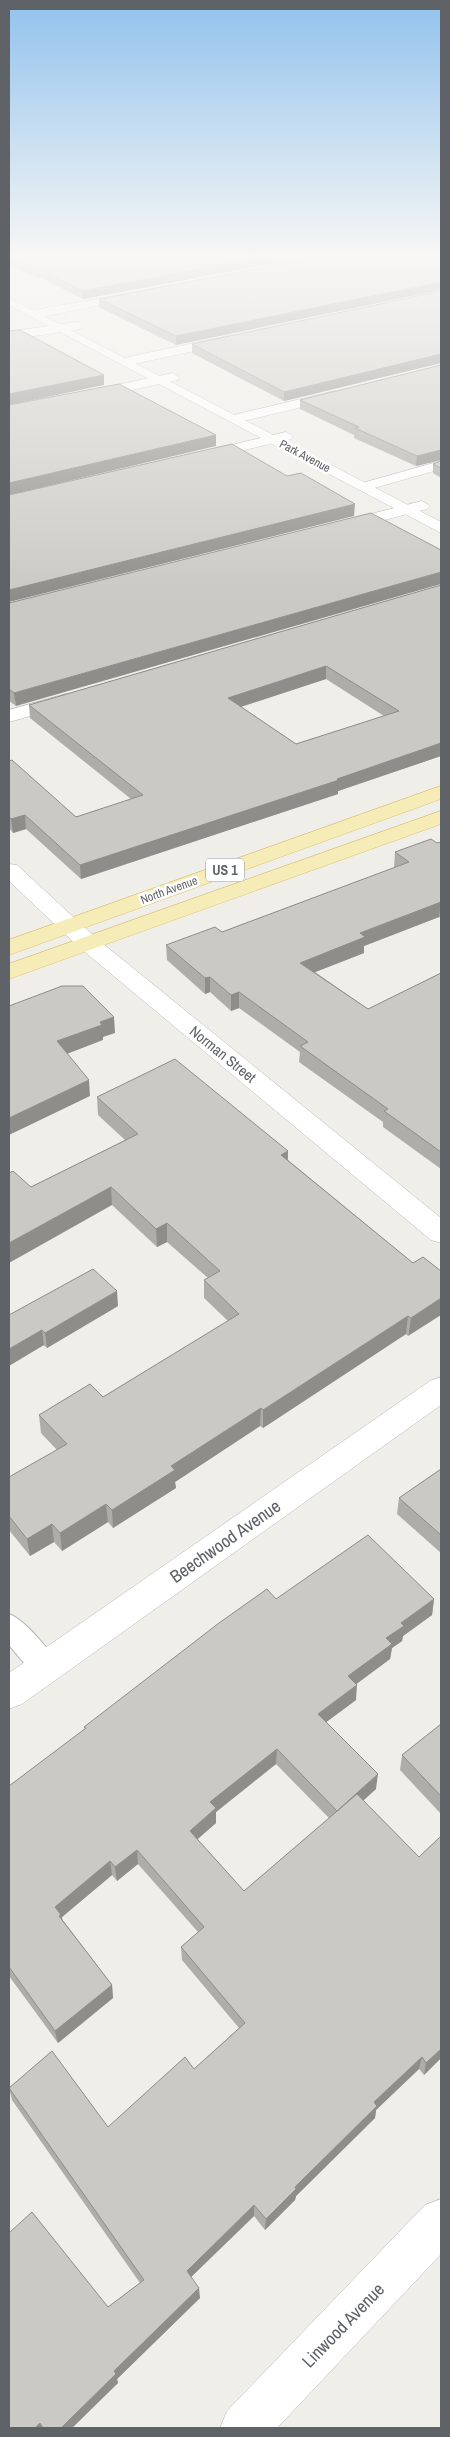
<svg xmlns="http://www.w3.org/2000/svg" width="450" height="2437" font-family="'Archivo Narrow',sans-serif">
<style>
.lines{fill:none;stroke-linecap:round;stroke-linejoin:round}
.lane-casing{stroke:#b5b7ba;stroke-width:2}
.street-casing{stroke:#b5b7ba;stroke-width:1}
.secondary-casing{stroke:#b4b6ba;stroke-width:1}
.primary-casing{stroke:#e0c270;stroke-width:1}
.lane{fill:#fff;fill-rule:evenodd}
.street{fill:#fff;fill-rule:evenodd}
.secondary{fill:#fff;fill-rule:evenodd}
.primary{fill:#f5ecb7;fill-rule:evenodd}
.wall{fill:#afada9;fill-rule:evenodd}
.shaded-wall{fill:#8e8d89}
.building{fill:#cbc9c4;stroke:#8e8d89;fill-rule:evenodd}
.labels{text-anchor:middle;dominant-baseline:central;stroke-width:5;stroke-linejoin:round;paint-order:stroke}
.far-street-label{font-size:12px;fill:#5f6266;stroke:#fff}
.shield{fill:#fff;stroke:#8f9194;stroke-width:1}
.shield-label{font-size:14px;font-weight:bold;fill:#5f6266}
.street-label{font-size:15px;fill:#5f6266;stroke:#fff}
.near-street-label{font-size:18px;fill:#5f6266;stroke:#fff}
</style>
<rect width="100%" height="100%" fill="#efeee8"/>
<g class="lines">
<g class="lane-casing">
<path id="lane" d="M9,1614c16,6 42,37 50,53l-4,9 -10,3 -10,-3 -26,-31z"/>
</g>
<g class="street-casing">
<g id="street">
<path d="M137,292l4,1v4l-106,21 -6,-4 6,-4z"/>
<path d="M76,322l4,1 2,3 -2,3 -71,11v-8z"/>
<path d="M228,336l4,1 2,3 -2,3 -108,23 -6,-4 6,-4z"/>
<path d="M173,373l6,4 -1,3 -89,19 -7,-4 7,-4z"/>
<path d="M335,391l7,4 -2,3 -105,25 -7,-4 2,-3z"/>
<path d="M286,432l7,4 -2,3 -88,21 -7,-4 2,-3z"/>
<path d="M441,461v8l-77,22 -7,-4 2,-3z"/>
<path d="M422,501l8,5 -3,3 -86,22 -8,-5 3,-3z"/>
<path d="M66,694l7,2 2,4 -2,4 -64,18v-12z"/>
<path d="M9,864l8,1 79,73 345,280v25l-10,-3 -351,-292 -71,-67z"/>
<path d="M441,1377v28l-419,299 -13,5v-36l421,-292z"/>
<path d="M441,2199v55l-164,174h-57l7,-17 198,-206z"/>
</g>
</g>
<g class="secondary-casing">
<path id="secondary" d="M9,298l432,224v11l-432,-228z"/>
</g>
<g class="primary-casing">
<g id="primary">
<path d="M441,786v13l-432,156v-15z"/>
<path d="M441,811v13l-432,155v-15z"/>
</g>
</g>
<use href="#lane" class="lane"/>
<use href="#street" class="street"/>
<use href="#secondary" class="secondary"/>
<use href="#primary" class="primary"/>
</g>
<g class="wall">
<path d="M15,256h297l-229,43 -40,-20 -20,-7 -14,-7v-8z"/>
<path d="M322,256l-146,89 -77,-38v-8z"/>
<path d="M441,291v72l-157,38 -92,-48v-9z"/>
<path d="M441,365v95l-25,6 -62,-28v-3l-54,-26v-9z"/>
<path d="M441,461v17l-8,-5v-9z"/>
<path d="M441,585v171l-103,35v3l-257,85 -55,-50 -13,4 -4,-5v-67l67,56 55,-18 -101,-81 -1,-13zM326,679l58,37 -88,28 -55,-37z"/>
<path d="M9,603l7,103 -7,-5z"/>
<path d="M441,842v77l-2,-2 -75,29v7l-49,19 53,37 73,-36v196l-58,-42v-5l-84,-60 1,-10 -61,-44 -8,3 -21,-19 -5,2 -38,-34 -1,-15 56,-13 172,-64 1,-16z"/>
<path d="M97,1097l191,54v9l125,103 10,-6 -15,79 -2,-2 -143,94 -3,-2 -85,56 1,6 -63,40 -5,-6 -46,29 -8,-9 -24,14 -21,-26v-53l48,-27 -16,-17 -2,-18 64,-18 125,-76 -24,-23v-18l4,-2 -41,-36 -10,5 -45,-42 -81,-18 94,-47 -27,-25z"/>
<path d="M118,1306l-71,42 -38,-33z"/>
<path d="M441,1469v84l-44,-39 2,-16z"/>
<path d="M276,1599h158l-2,16 -29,21 -1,5 -10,7 -2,11 -34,25v16l-30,22 50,67 -13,12 56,56 22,-21v222l-17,17 -5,-6 -43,41 -1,8 -79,78 -1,4 -30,30 -11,-14 -63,61 9,21 -83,81 1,4 -46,45h-63l99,-121 32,-24 -128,-183 -3,-12 99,39 86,-58 45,-41 -57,-68 -1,-13 17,-15 -60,-68 -21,17 -5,-6 -50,42v2l50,66 1,13 -55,45 -49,-67v-190l76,-57 -1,-2zM276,1764l53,54 -85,73 -47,-52 19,-16v-11z"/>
<path d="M441,1724v90l-41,-44 2,-15z"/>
</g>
<g class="shaded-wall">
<path d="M269,256h43l-229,43 -1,-8z"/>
<path d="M441,282v8l-265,55v-9z"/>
<path d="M441,354v9l-157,38v-9z"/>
<path d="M104,375v10l-95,20v-11z"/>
<path d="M216,435v11l-207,49v-12z"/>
<path d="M441,450v10l-25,6 1,-10z"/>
<path d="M355,504l-1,12 -345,86v-12z"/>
<path d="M441,572v12l-425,122 -2,-13z"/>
<path d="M326,666v13l-98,32v-13z"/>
<path d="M441,743v13l-103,35v3l-257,85 -1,-14z"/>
<path d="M25,815l1,14 -13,4 -2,-14z"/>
<path d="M441,902l-2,15 -75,29v7l-64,25v-15l60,-30z"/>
<path d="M210,977v15l-5,2v-16z"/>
<path d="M239,992v16l-8,3v-16z"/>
<path d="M114,1017l1,16 -12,4v3l-44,17 -2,-16 43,-19z"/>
<path d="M89,1080l1,16 -81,39v-17z"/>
<path d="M288,1151l-1,18 -6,-14z"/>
<path d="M111,1187l1,18 -103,58v-20z"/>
<path d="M167,1223v19l-10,5 -1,-18z"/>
<path d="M117,1291l1,15 -71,42 -2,-15z"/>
<path d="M441,1298v17l-33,21 3,-18z"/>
<path d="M408,1316l-2,18 -143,94v-18z"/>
<path d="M42,1330l2,15 -35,21v-17z"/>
<path d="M261,1408l-1,18 -85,56 1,6 -63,40 -1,-18 59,-44z"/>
<path d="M106,1504l2,18 -46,29 -2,-18z"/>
<path d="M52,1524l2,18 -24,14 -3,-17z"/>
<path d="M434,1599l-2,16 -29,21 -1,5 -10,7 -2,11 -43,32 1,-15 53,-53z"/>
<path d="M357,1685l-1,15 -39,29 1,-15z"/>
<path d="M277,1749l-1,15 -60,48v11l-25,22 -1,-14 20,-29z"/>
<path d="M378,1774l-2,15 -41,36 2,-14z"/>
<path d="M137,1850l1,14 -21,17 -2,-14z"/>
<path d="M110,1861l2,14 -50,42 1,11 -8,-21z"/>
<path d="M112,1985l1,13 -55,45 -3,-12z"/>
<path d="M441,2049v9l-17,17 2,-12z"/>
<path d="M422,2057l-3,12 -43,41 -1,8 -79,78 -1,4 -30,30 1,-11 29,-32 79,-85z"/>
<path d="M254,2205v11l-67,65v-10z"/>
<path d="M199,2288l1,10 -83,81 1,4 -46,45h-11l53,-57z"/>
<path d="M40,2423l2,5h-7z"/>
</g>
<g class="building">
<path d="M15,256h254l-187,35 -39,-20 -20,-7 -14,-6v-1z"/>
<path d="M322,256h119v26l-265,54 -77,-37z"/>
<path d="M441,291v63l-157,38 -92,-48z"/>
<path d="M20,330l84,45 -95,19v-63z"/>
<path d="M441,365v85l-24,6 -62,-28 4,-1 -59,-27z"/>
<path d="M119,384l97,51 -207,48v-78z"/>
<path d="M232,444l55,32 14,-3 54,31 -346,86v-95z"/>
<path d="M441,461v7l-8,-4z"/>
<path d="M371,513l70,37v22l-427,121 -5,-4v-86z"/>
<path d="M441,585v158l-104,36 2,1 -259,85 -55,-50 -14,4 -2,-3v-55l3,-1 64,57 67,-22 -114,-90zM326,666l73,45 -103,33 -68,-46z"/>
<path d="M431,839l6,4 4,-1v60l-81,31 5,4 -65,26 68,46 73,-36v179l-57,-41 4,-2 -88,-63 8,-4 -69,-50 -8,3 -21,-18 -5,1 -39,-33 49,-18 7,5 187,-70 -14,-10z"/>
<path d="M62,986h21l31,31 -14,5 2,3 -45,16 32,39 -80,38v-112z"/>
<path d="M175,1059l113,92 -7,4 132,108 10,-6 18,14v27l-30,20 -3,-2 -145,94 -2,-2 -90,58 4,4 -63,40 -6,-6 -46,29 -8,-9 -25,15 -18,-23v-39l58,-33 -28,-29 51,-31 13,13 136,-83 -35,-34 16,-9 -53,-48 -11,6 -45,-42 -102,56v-70l4,-2 18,16 107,-53 -41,-37z"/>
<path d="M93,1269l24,22 -72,42 -3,-3 -33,19v-34z"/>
<path d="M441,1469v66l-42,-37z"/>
<path d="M368,1535l66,64 -33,24 3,3 -18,12 6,6 -44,32 9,9 -39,29 60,60 -41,37 -60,-62 -67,53 6,6 -26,23 54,60 113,-97 62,63 22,-21v213l-15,14 -4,-6 -48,45 3,4 -82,81 1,2 -30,30 -12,-14 -67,66 12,17 -85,83 2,3 -55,54h-18l-3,-5 -5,5h-26v-195l23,-21 76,95 36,-27 -135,-192 43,-37 56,76 77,-70 9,12 51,-46 -64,-76 23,-20 -67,-77 -22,17 -5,-6 -55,46 6,8 -2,1 53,69 -57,46 -46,-64v-181l77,-58 -2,-1 135,-104 48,-34 9,10z"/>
<path d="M441,1724v72l-39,-41z"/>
</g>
<linearGradient id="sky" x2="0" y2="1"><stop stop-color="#92c2ed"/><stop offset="0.43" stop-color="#f8f7f5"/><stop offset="1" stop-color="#f8f7f5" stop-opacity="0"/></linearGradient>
<rect width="450" height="597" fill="url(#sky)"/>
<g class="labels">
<g class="far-street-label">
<text transform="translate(305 456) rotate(28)">Park Avenue</text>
<text transform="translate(169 890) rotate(-20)">North Avenue</text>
</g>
<rect class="shield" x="206" y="858.5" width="38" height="23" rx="4"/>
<g class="shield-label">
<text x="225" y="870">US 1</text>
</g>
<g class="street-label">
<text transform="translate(223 1054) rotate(39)">Norman Street</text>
</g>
<g class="near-street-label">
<text transform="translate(225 1541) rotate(-35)">Beechwood Avenue</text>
<text transform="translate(343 2325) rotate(-46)">Linwood Avenue</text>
</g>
</g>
<rect width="450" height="2437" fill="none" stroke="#5f6266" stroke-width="20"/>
</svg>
